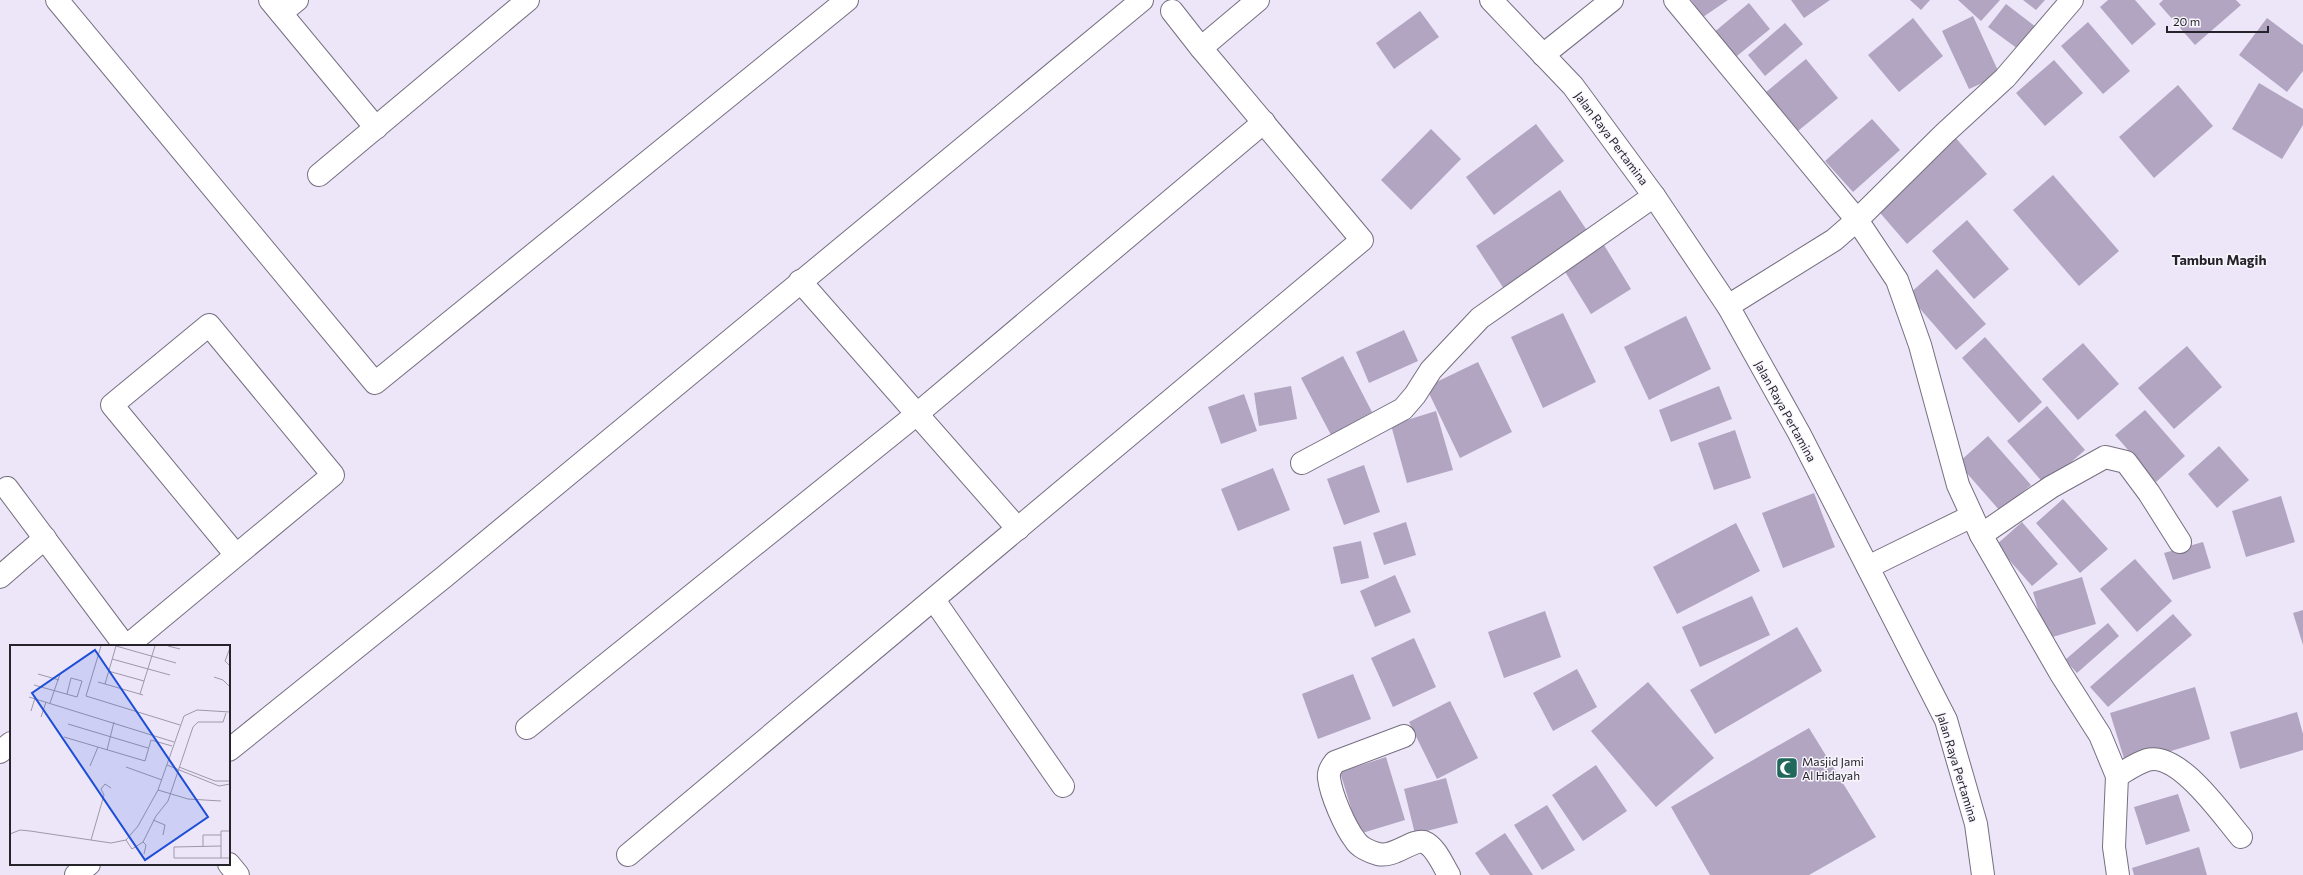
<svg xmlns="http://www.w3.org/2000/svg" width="2303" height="875" font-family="Commissioner,sans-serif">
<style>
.building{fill:#b1a5c2}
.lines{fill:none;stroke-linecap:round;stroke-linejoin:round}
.minor-casing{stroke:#766f80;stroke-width:24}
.major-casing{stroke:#766f80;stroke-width:24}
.minor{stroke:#fff;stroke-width:22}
.major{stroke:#fff;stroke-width:22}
.labels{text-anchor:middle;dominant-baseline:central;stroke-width:3;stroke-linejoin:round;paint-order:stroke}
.street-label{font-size:12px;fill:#26242b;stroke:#f8f5fd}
.poi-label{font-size:12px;fill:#26242b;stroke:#f8f5fd;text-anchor:start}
.quarter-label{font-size:14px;font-weight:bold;fill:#26242b;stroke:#f8f5fd}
.inset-road{fill:none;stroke:#9d98a7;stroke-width:1}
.view{fill:#1d4ed8;fill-opacity:0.15;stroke:#1d4ed8;stroke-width:2}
.inset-edge{fill:none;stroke:#26242b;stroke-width:2}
</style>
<rect width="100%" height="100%" fill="#ede6f9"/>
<g class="building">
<path d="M1691,0h37l-25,17z"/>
<path d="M1791,0h39l-26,18z"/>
<path d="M1910,0h20l-9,10z"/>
<path d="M1958,0h42l-19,21z"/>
<path d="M2023,0h22l-9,10z"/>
<path d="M2108,0h27l21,24 -24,21 -32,-38z"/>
<path d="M2163,0h73l5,5 -46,40 -36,-41z"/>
<path d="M1749,3l21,26 -38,31 -20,-26z"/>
<path d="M2006,4l30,23 -18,22 -30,-22z"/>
<path d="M1420,11l19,26 -45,32 -18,-26z"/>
<path d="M1973,16l27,59 -31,14 -27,-58z"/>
<path d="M1913,18l30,38 -44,36 -31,-37z"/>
<path d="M2267,18l36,27v26l-16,21 -48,-37z"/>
<path d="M2088,22l42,49 -27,23 -42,-48z"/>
<path d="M1785,23l18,21 -38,32 -17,-21z"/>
<path d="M1806,59l32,39 -40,33 -32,-39z"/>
<path d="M2054,60l29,33 -38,33 -29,-33z"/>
<path d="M2259,83l44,26v16l-21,34 -50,-30z"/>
<path d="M2178,85l35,41 -59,52 -35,-41z"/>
<path d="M1872,119l28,31 -47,42 -28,-31z"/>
<path d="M1536,124l28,37 -70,54 -28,-38z"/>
<path d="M1431,129l30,30 -50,51 -30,-30z"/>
<path d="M1955,137l32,37 -80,70 -32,-37z"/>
<path d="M2053,175l66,76 -40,35 -66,-76z"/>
<path d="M1560,190l30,45 -84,57 -30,-46z"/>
<path d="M1967,220l42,49 -35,30 -42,-48z"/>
<path d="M1604,245l27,44 -40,25 -27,-44z"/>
<path d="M1937,269l49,55 -30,26 -48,-55z"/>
<path d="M1563,313l33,69 -53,26 -32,-71z"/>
<path d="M1686,316l25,53 -62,31 -25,-53z"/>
<path d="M1404,330l14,31 -49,22 -13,-31z"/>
<path d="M1985,337l57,65 -23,21 -57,-65z"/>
<path d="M2083,343l36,41 -41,36 -36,-41z"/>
<path d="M2187,346l35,41 -48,42 -36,-41z"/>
<path d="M1343,356l29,56 -41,23 -30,-57z"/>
<path d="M1478,362l34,70 -52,26 -34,-71z"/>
<path d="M1291,386l6,33 -38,7 -5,-33z"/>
<path d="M1719,386l13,33 -61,23 -12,-32z"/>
<path d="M1244,394l13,37 -36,13 -13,-37z"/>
<path d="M2047,406l38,44 -40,35 -38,-44z"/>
<path d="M2145,410l40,46 -29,26 -41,-47z"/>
<path d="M1436,411l17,59 -46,13 -16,-58z"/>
<path d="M1735,430l16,48 -37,12 -16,-47z"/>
<path d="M1988,436l43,49 -31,26 -42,-48z"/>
<path d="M2219,446l30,34 -32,28 -29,-34z"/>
<path d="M1364,465l16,47 -36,13 -17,-46z"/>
<path d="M1273,468l17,42 -52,21 -17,-42z"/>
<path d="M1814,493l21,54 -52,21 -21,-55z"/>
<path d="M2281,496l14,46 -49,15 -14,-46z"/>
<path d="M2063,499l45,50 -28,24 -44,-50z"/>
<path d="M1406,522l10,33 -32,10 -11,-32z"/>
<path d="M2022,522l36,42 -26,22 -36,-41z"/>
<path d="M1736,523l24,48 -83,43 -24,-47z"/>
<path d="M1361,541l8,37 -28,6 -8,-37z"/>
<path d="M2203,542l8,26 -38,12 -9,-27z"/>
<path d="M2135,559l37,42 -35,31 -37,-43z"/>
<path d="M1395,575l16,37 -36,15 -15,-36z"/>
<path d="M2082,577l14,47 -50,15 -13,-47z"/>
<path d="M1752,596l18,39 -70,32 -18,-40z"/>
<path d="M2303,610v35l-10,-32z"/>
<path d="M1545,611l16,46 -57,21 -16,-46z"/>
<path d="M2173,614l19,21 -84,72 -18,-20z"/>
<path d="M2108,623l11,13 -42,37 -12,-13z"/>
<path d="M1797,627l25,44 -107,63 -25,-44z"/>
<path d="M1414,638l22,49 -43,20 -22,-49z"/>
<path d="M1577,669l20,38 -44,24 -20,-38z"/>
<path d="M1353,674l18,45 -53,20 -16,-45z"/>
<path d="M1648,682l66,76 -58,49 -65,-76z"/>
<path d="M2195,687l15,52 -84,26 -16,-52z"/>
<path d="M1450,701l28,57 -41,21 -28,-57z"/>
<path d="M2297,712l6,22v16l-63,19 -10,-37z"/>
<path d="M1809,728l67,109 -67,38h-99l-39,-68z"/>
<path d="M1386,757l19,63 -46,14 -19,-62z"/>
<path d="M1596,765l31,46 -44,30 -31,-46z"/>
<path d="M1446,778l12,45 -43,11 -11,-45z"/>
<path d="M2178,794l12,37 -44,14 -12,-38z"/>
<path d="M1547,805l28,45 -33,20 -28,-45z"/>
<path d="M1505,833l28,42h-43l-15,-22z"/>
<path d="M2199,847l8,28h-73l-2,-7z"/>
</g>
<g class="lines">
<g class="minor-casing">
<g id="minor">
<path d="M57,0l318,383 472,-383"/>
<path d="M270,0l106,128"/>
<path d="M1675,0l182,220 40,60 23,65 38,140 23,50 80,139 39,61 17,41 -3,71 4,28"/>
<path d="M1172,11l29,37"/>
<path d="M281,13l16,-13"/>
<path d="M1543,55l69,-55"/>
<path d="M319,175l209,-175"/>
<path d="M800,281l218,248"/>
<path d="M1728,306l106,-66 23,-20 88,-87 60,-55 67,-78"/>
<path d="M1302,463l101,-54 12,-14 16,-25 49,-52 174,-122"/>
<path d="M7,488l118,158"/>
<path d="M1981,535l70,-48 54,-30 21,5 23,31 31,49"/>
<path d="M1868,567l104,-51"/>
<path d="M0,577l45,-39"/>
<path d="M934,600l129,186"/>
<path d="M127,646l206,-171 -124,-150 -97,80 124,150"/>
<path d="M527,728l390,-314 347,-292"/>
<path d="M1404,736l-69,26c-4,5 -7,10 -6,16 2,17 16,49 26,62 4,7 15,12 23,14 16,4 34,-15 46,-12 11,4 19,23 25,33"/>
<path d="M229,750l215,-173 698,-577"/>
<path d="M0,752l11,-9"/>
<path d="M2117,776c10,-6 20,-13 30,-16 32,-9 76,56 94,77"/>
<path d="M628,855l734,-615 -161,-192 57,-48"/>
<path d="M229,864l9,11"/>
<path d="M76,875l13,-11"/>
</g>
</g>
<g class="major-casing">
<path id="major" d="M1491,0l82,86 81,110 74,110 71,127 147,287 30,104 7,51"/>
</g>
<use href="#minor" class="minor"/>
<use href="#major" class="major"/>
</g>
<defs>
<g id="mosque-square" transform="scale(1.15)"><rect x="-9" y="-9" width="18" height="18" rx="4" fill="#22675b" stroke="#f8f5fd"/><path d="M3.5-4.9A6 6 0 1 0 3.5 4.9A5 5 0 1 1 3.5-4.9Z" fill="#fff"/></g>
</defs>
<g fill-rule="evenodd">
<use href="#mosque-square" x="1787" y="768"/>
</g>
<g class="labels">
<g class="street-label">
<text transform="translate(1612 138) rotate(53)">Jalan Raya Pertamina</text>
<text transform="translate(1786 411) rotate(61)">Jalan Raya Pertamina</text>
<text transform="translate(1958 767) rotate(73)">Jalan Raya Pertamina</text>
</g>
<g class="poi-label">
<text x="1802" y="761">Masjid Jami<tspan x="1802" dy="14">Al Hidayah</tspan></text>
</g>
<g class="quarter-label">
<text x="2219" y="259">Tambun Magih</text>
</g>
</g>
<g transform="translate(10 645)">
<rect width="220" height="220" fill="#ede6f9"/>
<path class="inset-road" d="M91,1l-15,50 94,29M158,1l12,3M220,3l-5,13 5,5M102,14l58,16M98,26l36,10M28,29l21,6M204,32l9,3 7,7M88,37l45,13M95,39l11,-38 60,17M24,40l43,12 5,-16 -11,-3 -4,16M130,49l15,-48M19,52l145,45M40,58l10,-29M21,66l4,-13M31,72l5,-15M58,79l80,24M54,92l81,24 6,-21 21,6M97,105l7,-28M157,120l52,21 11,-2M80,121l8,-19M116,122l36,13M169,122l36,14h15M148,145l30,9 33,2M143,175l12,5 -2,10M0,189l10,-4 10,1 81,12 15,-3 12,-14 20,-36 26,-74 13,-6 33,2M81,195l13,-45 -3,-6 4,-5 6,4M116,195l6,9 11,-7 13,-26 12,-15 25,-74 5,-5h25l3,-9M133,197l3,3 -2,9M193,201v-11h18M211,201l-47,1v11h56M211,213v-27h9"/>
<path class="view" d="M85,5l113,167 -63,43 -113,-167z"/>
<rect width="220" height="220" class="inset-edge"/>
</g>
<path d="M2167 26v6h101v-6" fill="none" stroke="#26242b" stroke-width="2"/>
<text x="2173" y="26" font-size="12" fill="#26242b" stroke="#f8f5fd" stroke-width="3" paint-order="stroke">20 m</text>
</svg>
